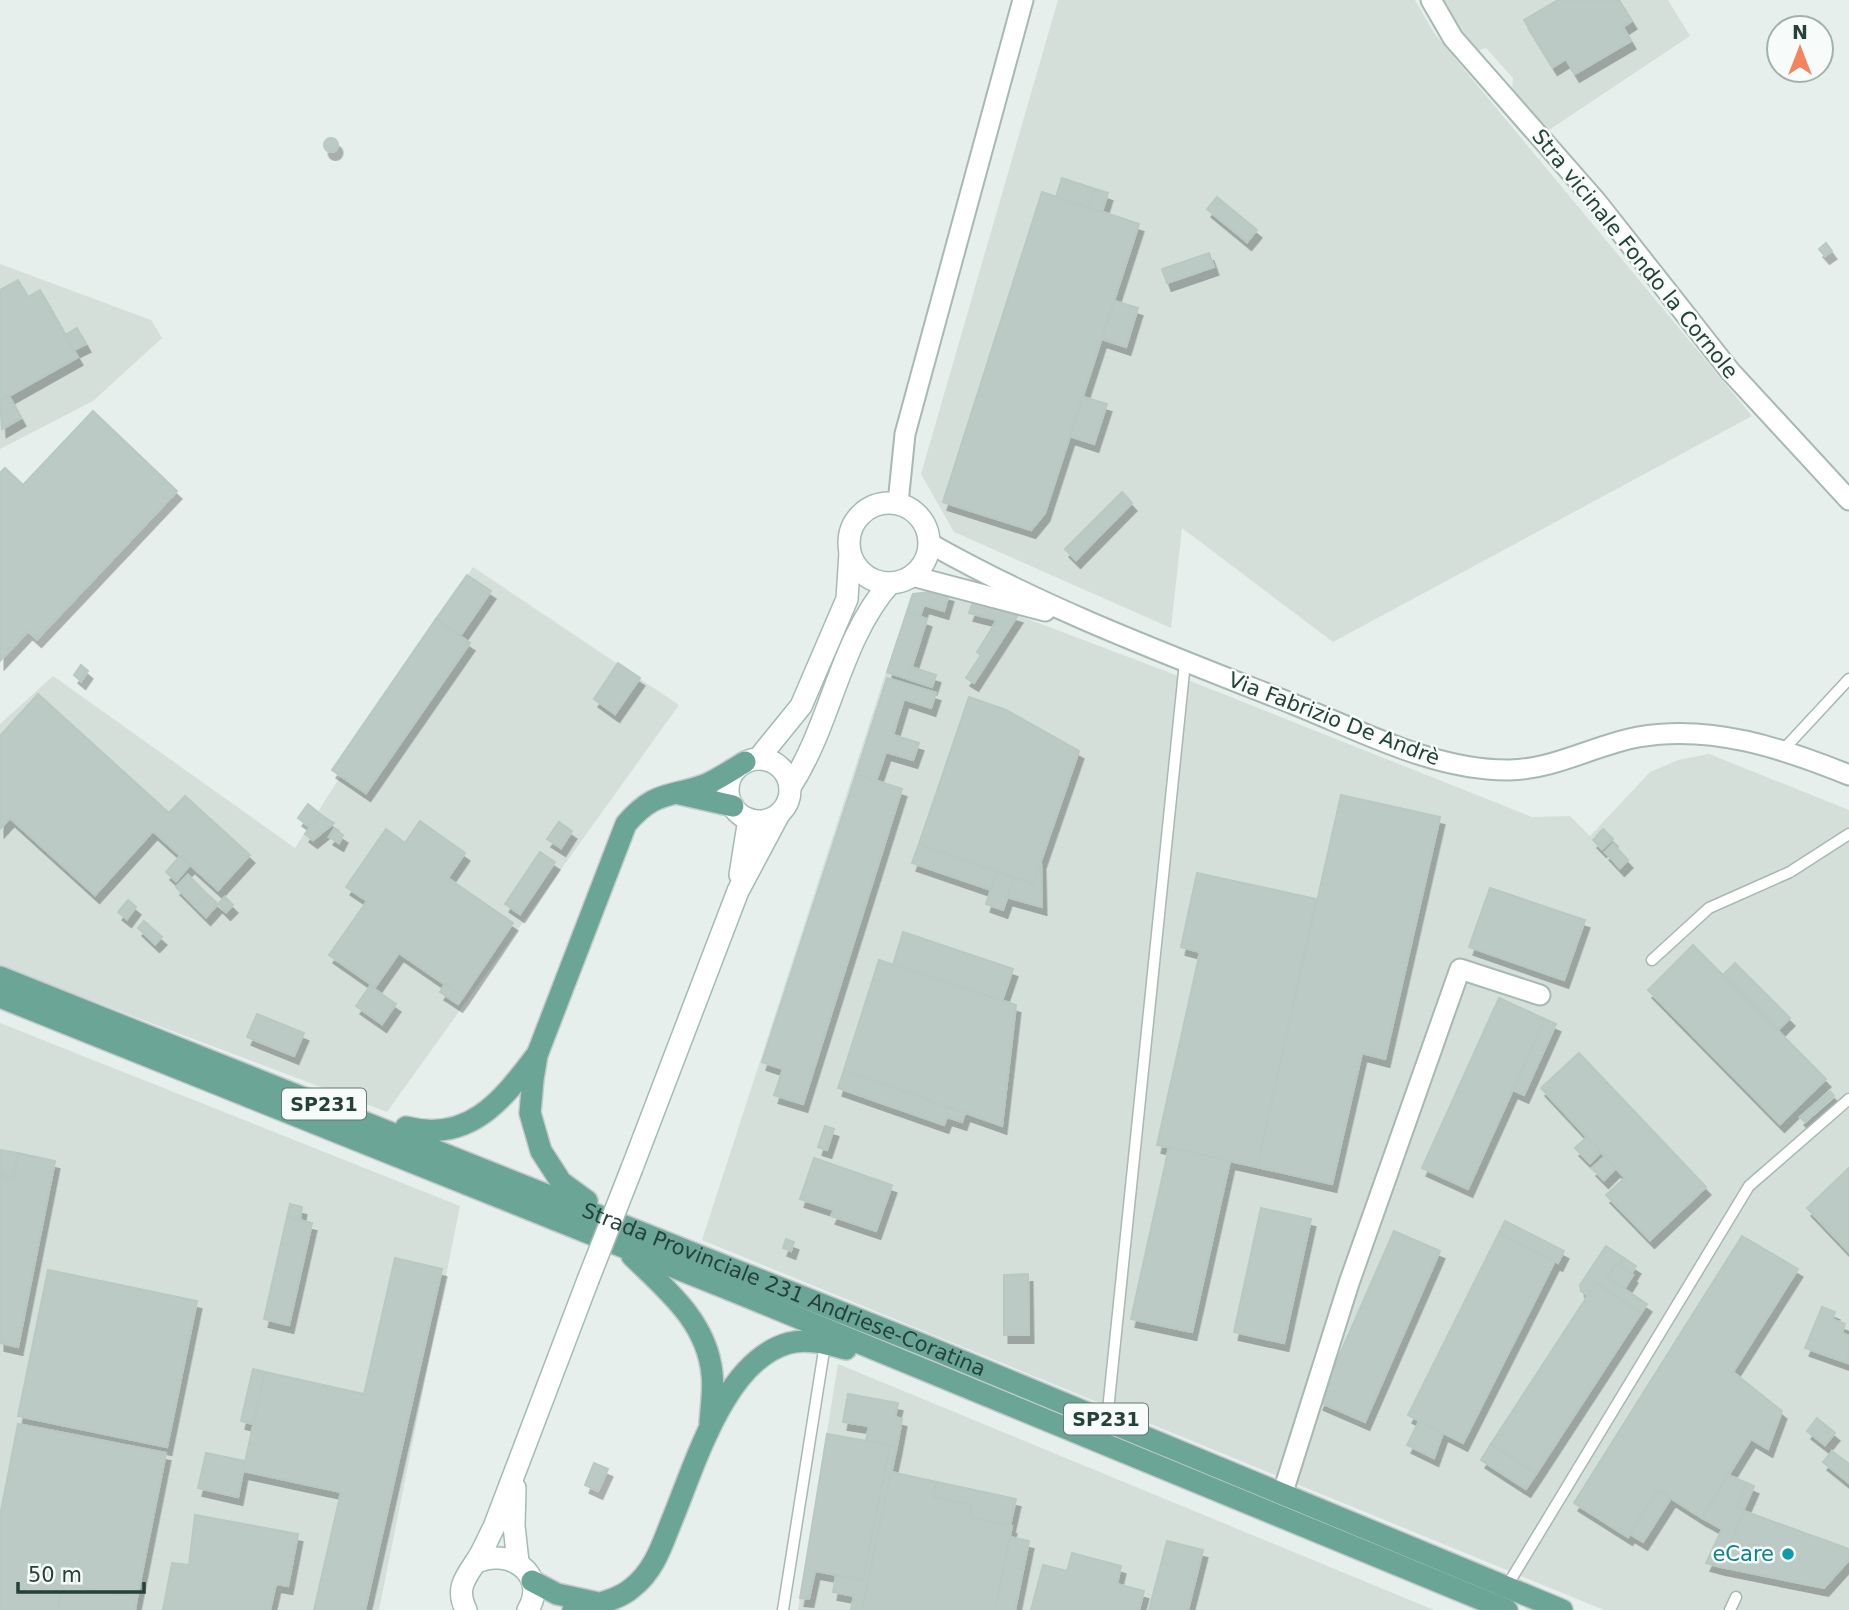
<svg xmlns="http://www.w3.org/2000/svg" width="1849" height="1610" font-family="'DejaVu Sans',sans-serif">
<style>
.built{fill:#d4dfda}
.building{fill:#bbcac4;stroke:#b8c9c2;stroke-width:2;filter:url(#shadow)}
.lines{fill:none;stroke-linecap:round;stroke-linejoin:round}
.lane-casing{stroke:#a8b8b2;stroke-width:13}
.street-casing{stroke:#a8b8b2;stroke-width:23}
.secondary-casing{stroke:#a4bbb3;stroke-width:24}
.primary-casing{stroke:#c2cac8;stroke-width:24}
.lane{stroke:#fff;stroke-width:10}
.street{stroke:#fff;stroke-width:19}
.secondary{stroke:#fff;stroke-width:21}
.primary{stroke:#6aa596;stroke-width:21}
.secondary-bridge-casing{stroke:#a4bbb3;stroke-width:24;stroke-linecap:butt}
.secondary-bridge{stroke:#fff;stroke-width:21}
.culture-dot{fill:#0f9aa8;stroke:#f7fbf9;stroke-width:2.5}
.labels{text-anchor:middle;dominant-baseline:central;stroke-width:5;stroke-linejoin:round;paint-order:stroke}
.shield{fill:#f7fbf9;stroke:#637a73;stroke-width:2}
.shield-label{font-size:19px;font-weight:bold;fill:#24423a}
.street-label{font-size:21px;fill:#24423a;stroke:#f7fbf9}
.culture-label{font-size:21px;fill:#0d838f;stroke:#f7fbf9;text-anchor:end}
</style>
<defs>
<filter id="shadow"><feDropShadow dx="4.5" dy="8" stdDeviation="0" flood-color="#0004"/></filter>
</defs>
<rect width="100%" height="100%" fill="#e6efeb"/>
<g class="built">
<path d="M1058,0h357l19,33 318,383 -419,226 -151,-114 -11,100 -217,-96 -33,-58z"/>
<path d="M1443,0h225l22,36 -141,94 -37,-40 1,-12 -27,-30 -9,3 -16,-18z"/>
<path d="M0,264l151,56 11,18 -69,63 -93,48z"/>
<path d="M473,567l206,138 -292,407 -387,-146v-242l53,-48 242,172z"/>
<path d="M936,590l79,24 153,58 364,145 38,-1 20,20 60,-64 28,-12 31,-6 140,56v800h-245l-902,-370 209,-645z"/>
<path d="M0,1023l460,183 -81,404h-379z"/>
<path d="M838,1364l596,246h-636z"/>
</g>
<g class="building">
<path d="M1558,0h61l13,21 -9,6 8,14 -56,33 -9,-15 -13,8 -29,-47z"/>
<circle cx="331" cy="145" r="7"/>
<path d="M1062,178l33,11 -6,19 -33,-11z"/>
<path d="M1095,189l13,4 -6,19 -13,-4z"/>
<path d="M1042,192l97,32 -94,289 -14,17 -88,-28z"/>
<path d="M1217,197l40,33 -10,12 -40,-33z"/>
<path d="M1826,243l6,8 -7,5 -6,-7z"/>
<path d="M1209,253l5,14 -47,16 -5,-14z"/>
<path d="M18,280l10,17 12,-7 38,67 -78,44v-111z"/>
<path d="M1114,301l24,7 -12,39 -24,-8z"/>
<path d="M77,328l9,16 -12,6 -9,-15z"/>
<path d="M9,396l12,22 -19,11 -2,-28z"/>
<path d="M1083,397l24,7 -13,40 -24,-8z"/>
<path d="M93,411l84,80 -140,148 -9,-8 -28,30v-188l5,-5 18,17z"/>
<path d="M1122,492l10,11 -56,57 -11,-11z"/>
<path d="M467,575l24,16 -31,45 -24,-17z"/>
<path d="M939,591l10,3 -5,17 -20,-6 -4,11 -13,-4 6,-18z"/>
<path d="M973,602l45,13 -44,68 -8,-5 15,-23 -4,-3 20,-32 -28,-7z"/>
<path d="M907,612l20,7 -19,60 -21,-7z"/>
<path d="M436,619l34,24 -104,150 -34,-23z"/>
<path d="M618,663l22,15 -25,36 -21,-15z"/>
<path d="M81,665l7,6 -7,10 -7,-6z"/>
<path d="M911,667l25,8 -4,12 -24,-8z"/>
<path d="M887,678l49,15 -5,15 -27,-9 -11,36 26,8 -6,17 -27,-8 -10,29 -20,-7z"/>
<path d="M38,694l131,119 16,-17 65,59 -32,35 -65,-59 -58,64 -85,-77 -10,11v-93z"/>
<path d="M969,697l37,13 73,41 -46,133 -114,-40z"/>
<path d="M856,774l46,15 -99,315 -29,-9 9,-26 -21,-7z"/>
<path d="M1341,795l99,22 -55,242 -23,-6 -30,131 -75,-17z"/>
<path d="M308,804l12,10 -10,13 -12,-9z"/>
<path d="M320,814l14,9 -21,17 -8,-6z"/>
<path d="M420,821l45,32 -17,25 65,45 -50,74 -64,-44 -24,34 -46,-32 38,-54 -21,-14 40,-58 19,14z"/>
<path d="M559,822l13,9 -11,17 -14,-9z"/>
<path d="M334,829l9,6 -4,8 -10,-6z"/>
<path d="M1603,829l10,10 -11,10 -9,-9z"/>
<path d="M919,844l78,28 -6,18 -79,-27z"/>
<path d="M1613,844l15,16 -8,8 -15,-16z"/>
<path d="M540,852l15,10 -35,52 -15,-10z"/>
<path d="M180,856l10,9 -14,16 -10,-9z"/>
<path d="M1041,862l1,45 -35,-10 7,-19 19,6z"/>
<path d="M997,872l17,6 -11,32 -17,-6z"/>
<path d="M1197,873l119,26 -59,268 -100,-22 43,-193 -19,-5z"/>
<path d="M188,875l20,20 -12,12 -20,-20z"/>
<path d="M1490,888l95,32 -21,60 -95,-33z"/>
<path d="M208,895l10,9 -12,13 -10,-10z"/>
<path d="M225,897l8,8 -7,7 -8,-8z"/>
<path d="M128,900l8,7 -9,12 -9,-7z"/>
<path d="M144,921l18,16 -7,7 -17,-16z"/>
<path d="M903,932l110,37 -11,32 -109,-36z"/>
<path d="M1693,945l133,134 -46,45 -132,-134z"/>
<path d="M879,960l137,45 -14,121 -158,-56z"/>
<path d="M1735,963l55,55 -12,12 -55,-55z"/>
<path d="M445,984l18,13 -5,7 -18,-12z"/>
<path d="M370,986l26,18 -14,20 -26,-18z"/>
<path d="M1499,998l46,21 -77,170 -46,-21z"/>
<path d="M257,1014l47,19 -10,23 -47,-19z"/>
<path d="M1545,1019l11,5 -32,71 -11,-5z"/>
<path d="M1579,1053l127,134 -56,53 -44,-45 19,-17 -84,-90z"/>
<path d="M844,1070l121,43 -3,9 -15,-5 -3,8 -106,-37z"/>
<path d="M1830,1091l4,5 -29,26 -5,-5z"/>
<path d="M825,1126l9,3 -7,21 -9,-3z"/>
<path d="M1587,1137l14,15 -11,11 -15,-15z"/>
<path d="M1169,1147l61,14 -38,171 -61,-13z"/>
<path d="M0,1150l18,3 -5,25 -13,-3z"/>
<path d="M18,1153l37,8 -37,186 -18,-4v-168l13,3z"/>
<path d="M1605,1156l11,12 -12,12 -12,-12z"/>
<path d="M814,1158l78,27 -16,46 -45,-15 3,-6 -34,-11z"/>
<path d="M1849,1168v84l-42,-44z"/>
<path d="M290,1204l12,3 -2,13 -13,-3z"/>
<path d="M1261,1208l50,11 -27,124 -50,-11z"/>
<path d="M287,1217l25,6 -23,102 -25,-6z"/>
<path d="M1505,1221l59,30 -6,12 -59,-30z"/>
<path d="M1394,1231l46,20 -75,171 -46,-20z"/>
<path d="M1499,1233l56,28 -92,182 -55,-28z"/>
<path d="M1742,1236l56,33 -65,103 49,39 -14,38 -17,-10 -49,79 -44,-28 -30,47 -54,-34z"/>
<path d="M786,1239l8,3 -3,9 -8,-3z"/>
<path d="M1606,1246l18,12 -17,19 40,27 -6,9 -45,-30 -8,13 -7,-5 -1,-6z"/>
<path d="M395,1258l47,11 -77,341h-51l27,-118 -98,-21 22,-99 99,22z"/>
<path d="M1624,1258l12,8 -5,8 -12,-8z"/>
<path d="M1616,1264l17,11 -8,13 -18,-11z"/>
<path d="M48,1270l149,31 -30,146 -149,-31z"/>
<path d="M1028,1274l1,61h-25v-60z"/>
<path d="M1596,1283l45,30 -105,161 -45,-30z"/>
<path d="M1822,1307l13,5 -3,7 13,5 -3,9 7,3 -1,27 -43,-15z"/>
<path d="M253,1369l12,3 -12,52 -12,-3z"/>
<path d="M848,1394l50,9 -3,14 7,2 -5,27 -31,-5 3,-15 -26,-4z"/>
<path d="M1817,1418l18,15 -10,12 -18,-14z"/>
<path d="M1419,1421l24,12 -9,25 -27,-13z"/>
<path d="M18,1424l148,29 -29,145 -74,-14 -5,26h-58v-94z"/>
<path d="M827,1434l63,11 -27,135 -58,-11z"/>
<path d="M1491,1444l45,30 -10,15 -45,-29z"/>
<path d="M890,1445l7,1 -35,164h-11l3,-14 -21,-4 3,-17 27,5z"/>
<path d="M1832,1451l17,13v19l-26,-21z"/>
<path d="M206,1453l39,8 -7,36 -40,-9z"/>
<path d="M594,1463l14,6 -10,22 -13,-6z"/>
<path d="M891,1472l46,10 -4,15 39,8 -2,12 42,9 -17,84h-133z"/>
<path d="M1728,1475l19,8 -10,23 7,5 -23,56 -15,-4 16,-34 -20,-11z"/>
<path d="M937,1482l79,17 -6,27 -40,-9 2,-12 -39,-8z"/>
<path d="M1747,1483l7,3 -10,23 -7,-3z"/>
<path d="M1658,1490l13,8 -28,44 -13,-8z"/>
<path d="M1744,1511l105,38v11l-25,28 -103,-21z"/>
<path d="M195,1515l103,19 -10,52 -12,-2 -6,26h-107l9,-47 17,2z"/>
<path d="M1010,1537l19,4 -14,69h-20z"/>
<path d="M1167,1541l36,9 -15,60h-39z"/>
<path d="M1072,1553l49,13 -4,18 27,7 -5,19h-108l12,-45 24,6z"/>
<path d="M805,1569l10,2 -6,28 -9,-1z"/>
<path d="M63,1584l74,14 -2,12h-77z"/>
</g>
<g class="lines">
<g class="lane-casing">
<g id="lane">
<path d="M1783,750l66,-71"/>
<path d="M1652,960l57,-52 81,-36 59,-38"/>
<path d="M1107,1420l78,-758"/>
<path d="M1507,1586l242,-400 100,-87"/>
<path d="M783,1610l42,-266"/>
<path d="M1730,1610l6,-13"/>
</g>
</g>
<g class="street-casing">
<g id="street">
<path d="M1431,0l22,38 143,163 134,170 119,129"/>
<path d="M898,503l7,-69 118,-434"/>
<path d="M929,543c116,66 240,112 364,161 68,27 142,67 217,66 45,-1 85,-25 128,-33 73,-13 144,11 211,38"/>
<path d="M912,576l133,35"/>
<path d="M1283,1492l66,-209 111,-314 80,26"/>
</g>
</g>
<g class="secondary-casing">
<g id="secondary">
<circle cx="889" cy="543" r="40"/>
<path d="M758,759l43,-53 46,-107 3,-46"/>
<circle cx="759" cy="790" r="31"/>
<path d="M790,787c42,-64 49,-146 100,-204"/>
<path d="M740,875l9,-56"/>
<path d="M632,1168l106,-277 41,-77"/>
<path d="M515,1488l-1,38 4,36"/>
<path d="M475,1563c33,-17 74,11 53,47"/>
<path d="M466,1610c-10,-20 -2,-31 9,-47 8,-11 13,-25 19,-36l94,-247"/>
</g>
</g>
<g class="primary-casing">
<g id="primary">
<path d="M680,794l53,12"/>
<path id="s1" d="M0,977l926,369 636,264"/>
<path d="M0,997l738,296 769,317"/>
<path d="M406,1127c62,16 95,-25 129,-70"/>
<path d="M587,1201l-26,-19 -20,-31 -11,-38 3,-34 4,-24 89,-231c29,-34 43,-26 81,-40 13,-6 26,-15 38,-22"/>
<path d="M632,1256c35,34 75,66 80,118 2,16 -1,33 -2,49"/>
<path d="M532,1581l25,13 37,8"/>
<path d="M573,1610c19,-5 44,-9 59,-22 21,-16 29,-40 38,-63 24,-56 53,-164 119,-182 19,-5 39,1 57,6"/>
</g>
</g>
<use href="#lane" class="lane"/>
<use href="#street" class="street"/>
<use href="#secondary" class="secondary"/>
<use href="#primary" class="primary"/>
<g class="secondary-bridge-casing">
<path id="secondary-bridge" d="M588,1280l44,-112"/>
</g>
<use href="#secondary-bridge" class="secondary-bridge"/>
</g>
<circle class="culture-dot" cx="1788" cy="1554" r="7"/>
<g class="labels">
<g class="shield">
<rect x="282" y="1088.5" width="84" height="31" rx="5"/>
<rect x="1064" y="1403.5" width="84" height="31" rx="5"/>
</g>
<g class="shield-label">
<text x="324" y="1104">SP231</text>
<text x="1106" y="1419">SP231</text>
</g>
<g class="street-label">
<text transform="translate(1635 254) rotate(51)">Stra vicinale Fondo la Cornole</text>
<text transform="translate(1334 719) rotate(21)">Via Fabrizio De Andrè</text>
<text stroke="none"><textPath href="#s1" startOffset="844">Strada Provinciale 231 Andriese-Coratina</textPath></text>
</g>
<g class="culture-label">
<text x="1774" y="1554">eCare</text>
</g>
</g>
<g transform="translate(1800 49)"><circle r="33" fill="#f7fbf9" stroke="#a3b1ad" stroke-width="2"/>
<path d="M0-5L12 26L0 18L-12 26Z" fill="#f4845f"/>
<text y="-10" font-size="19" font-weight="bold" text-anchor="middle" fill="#24423a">N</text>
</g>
<path d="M18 1582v10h126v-10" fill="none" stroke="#24423a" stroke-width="3.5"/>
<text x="28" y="1582" font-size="21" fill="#24423a" stroke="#f7fbf9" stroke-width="5" paint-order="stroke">50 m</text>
</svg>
